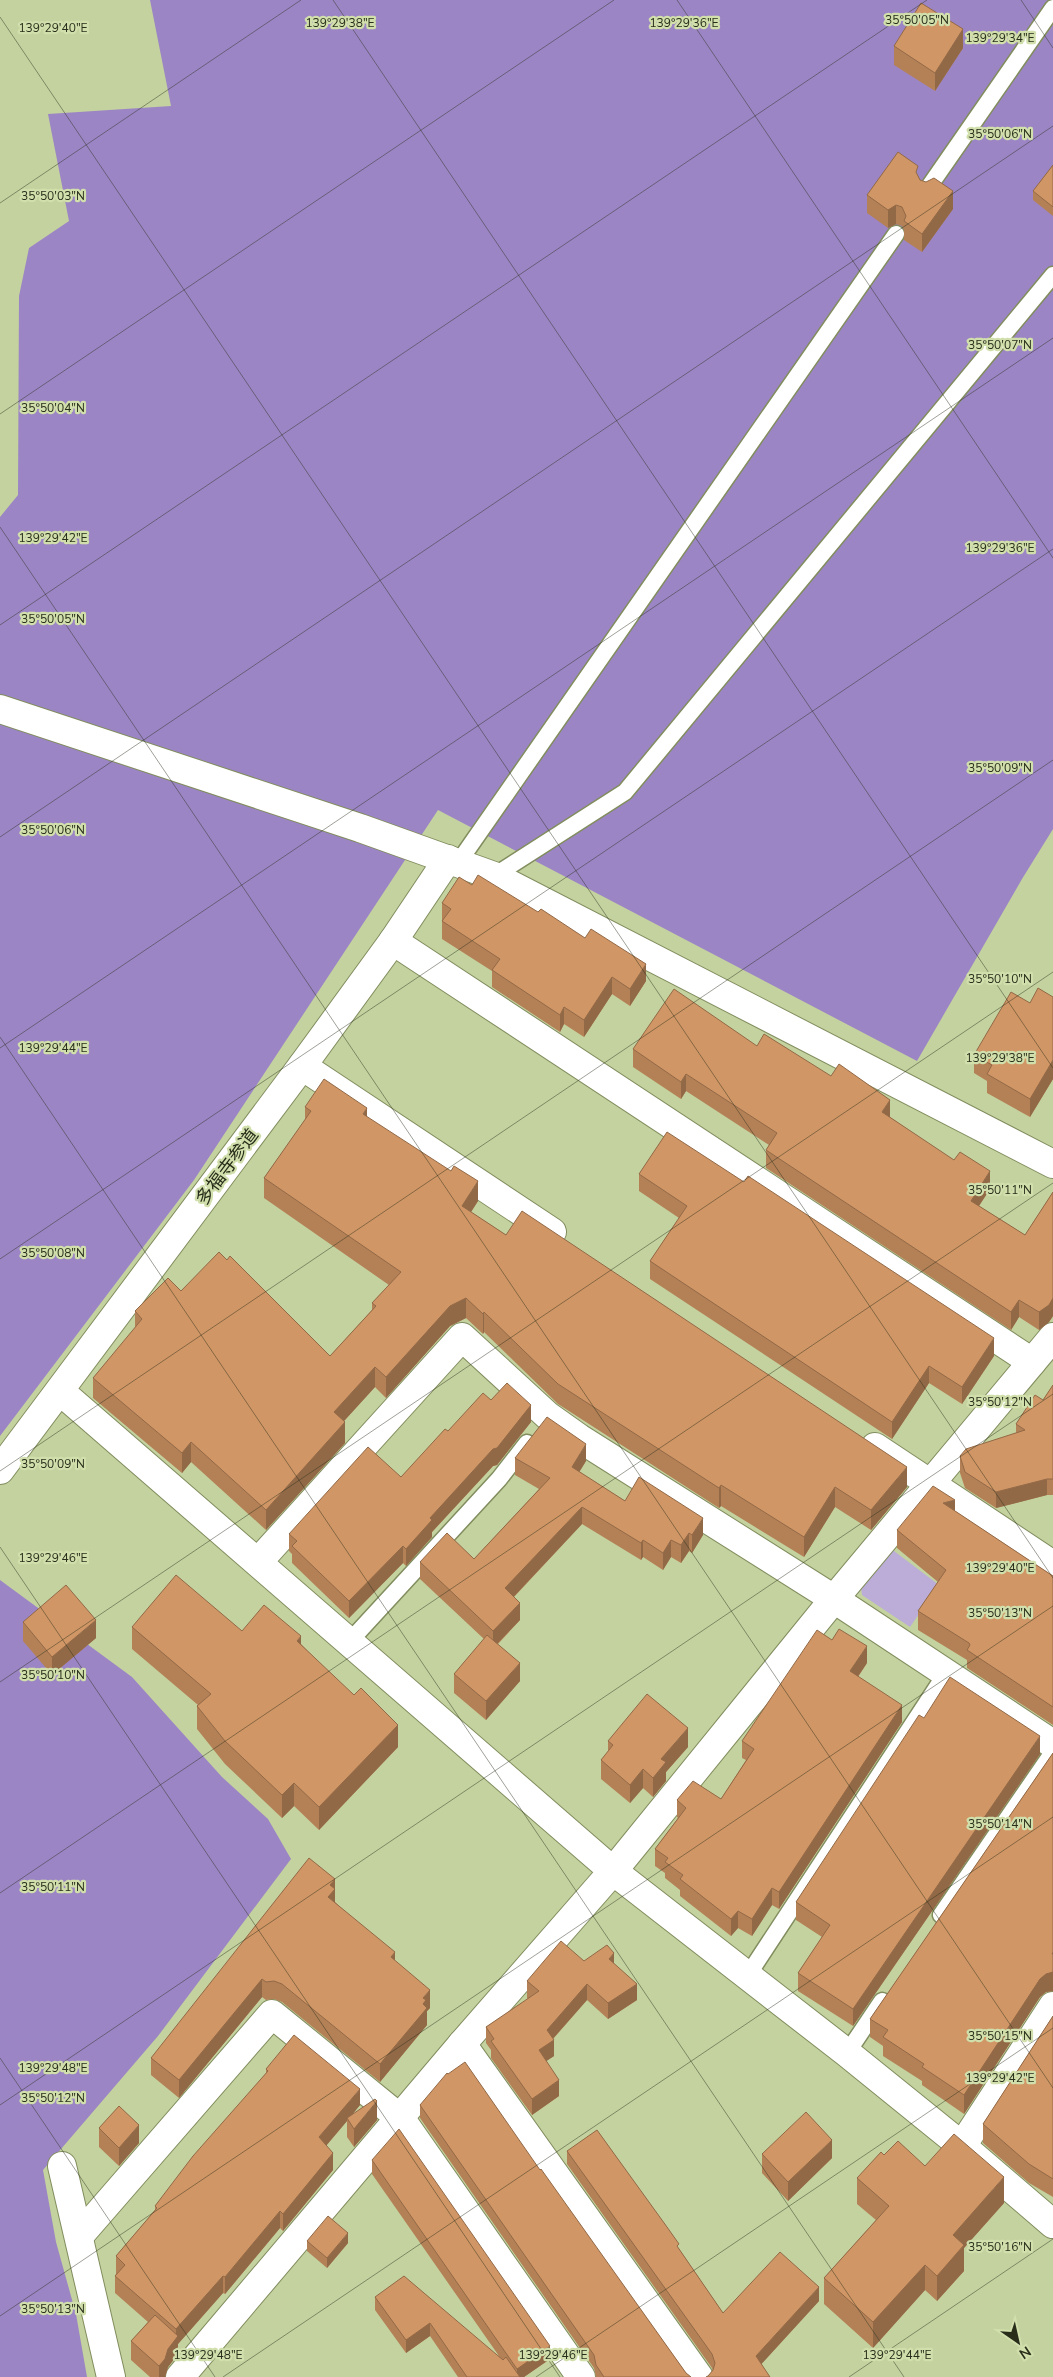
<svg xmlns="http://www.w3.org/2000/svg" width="1053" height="2377" font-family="'Nunito Sans','Noto Sans JP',sans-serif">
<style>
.green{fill:#bbadd8}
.forest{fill:#9c85c5}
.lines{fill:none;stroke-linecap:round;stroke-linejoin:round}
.service-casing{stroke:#818d5e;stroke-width:19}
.minor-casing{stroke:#818d5e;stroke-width:30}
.service{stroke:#fff;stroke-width:16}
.minor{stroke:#fff;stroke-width:28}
.wall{fill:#b48157}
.shaded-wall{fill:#926947}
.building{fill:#d19665;stroke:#926947}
.ticks{fill:none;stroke:#292e1a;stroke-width:1;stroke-opacity:0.45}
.labels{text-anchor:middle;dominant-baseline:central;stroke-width:4.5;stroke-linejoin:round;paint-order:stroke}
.street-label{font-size:18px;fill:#292e1a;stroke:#d1dfac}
.ticks-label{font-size:12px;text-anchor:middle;fill:#292e1a;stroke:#d1dfac;stroke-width:4.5;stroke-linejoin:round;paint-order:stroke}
</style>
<rect width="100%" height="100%" fill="#c4d29f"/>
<path class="green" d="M890,1548l49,37 -29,42 -48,-32 -1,-8z"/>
<g class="forest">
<path d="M150,0h903v829l-31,50 -105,182 -479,-251 -244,370 -194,256v-919l18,-22 1,-199 10,-48 40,-27 -21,-107 123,-8z"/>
<path d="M0,1580l132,97 90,100 46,42 23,40 -133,177 -115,134 13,72 20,72 11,63h-87z"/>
</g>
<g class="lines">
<g class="service-casing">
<g id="service">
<path d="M926,191l127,-183"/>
<path d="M458,863l438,-629"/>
<path d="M494,876l131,-84 428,-517"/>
<path d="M349,1642l150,-163 28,-36"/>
<path d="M941,1915l112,-163"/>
<path d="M748,1975l199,-303"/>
<path d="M847,2053l35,-52"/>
</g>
</g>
<g class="minor-casing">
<g id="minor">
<path d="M0,709l360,119 134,48 559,288"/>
<path d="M393,941l639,421"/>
<path d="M302,1066l250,166"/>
<path d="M60,1391l553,480 234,182 115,93 91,78"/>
<path d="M875,1447l178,118"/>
<path d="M0,1470l302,-404 91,-125 55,-82"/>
<path d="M258,1562l204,-225 86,79 31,22 255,161 219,145"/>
<path d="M462,2044l237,333"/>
<path d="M962,2146l91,-140"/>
<path d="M62,2166l49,211"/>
<path d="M80,2235l192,-221 129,105 180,258"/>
<path d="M180,2377l282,-333 151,-173 221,-272 219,-262"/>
</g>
</g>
<use href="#service" class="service"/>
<use href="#minor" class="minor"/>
</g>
<g class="wall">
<path d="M894,46l69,2 -28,43 -41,-26z"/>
<path d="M1053,165v51l-20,-16v-9z"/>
<path d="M918,176l2,4 33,29 -31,43 -18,-12v-10l-2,-4 -6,-2 -8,4 -21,-15v-18z"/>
<path d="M472,885l174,96 -16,25 -18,-12 -28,43 -20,-13 -4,8 -68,-45v-16l-50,-32v-36z"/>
<path d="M1053,997v82l-23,38 -43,-24v-12l-13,-8v-18l56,-52z"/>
<path d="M757,1046l133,71 100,72 -11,17 46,29 28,-43v124l-4,6 -10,8 -20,-13 -8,13 -245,-162v-18l3,-5 -83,-54 -5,8 -48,-32v-18z"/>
<path d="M305,1107l62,10 111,84 -7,11 35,23 401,252 -36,43 -36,-23 -31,50 -83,-51 -2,2 -161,-104 -74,-72 -1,2 -17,-16 -16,8 -64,72 -11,-11 -31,34 1,22 -79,87 -75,-68 -9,11 -89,-75v-20l42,-50v-17l46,-20 149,65 42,-46v-7l17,-18 -125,-87v-20l41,-58z"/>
<path d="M639,1174l355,182 -32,48 -33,-21 -37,56 -242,-160v-18l29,-43 -40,-27z"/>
<path d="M1053,1385v110h-6l-51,13 -31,-20 -5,-15v-17l56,-23v-9l27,-24z"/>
<path d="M491,1400l40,22 -34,43 -4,1 -61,66v5l-26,29 -3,-3 -54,55 -57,-55v-9l-3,-3v-17l112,-57 47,-46z"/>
<path d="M515,1458l71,3 -7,11 46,29 78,34 -11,18 -3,-2 -8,12 -10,-6 -8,13 -20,-13 -2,3 -59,-36 -68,73 6,23 -22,24 22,37 -34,39 -32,-27v-19l30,-35 -64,-60v-17l54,-3 65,-70 -24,-14z"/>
<path d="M955,1511l98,65v149l-86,-57v-8l-49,-30v-19l20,-29 -41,-34v-18z"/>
<path d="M23,1622l73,16 -44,37 -29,-34z"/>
<path d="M132,1627l110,4 59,13 97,103 -79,83 -25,-24 -12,12 -57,-54 -28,-35v-23l1,-1 -66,-56z"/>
<path d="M867,1663l-9,14 44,45 -123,187 -7,-4 -20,31 -14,-8 -7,8 -51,-40v-6l-15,-12v-5l-10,-7v-17l23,-31 -1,-1v-17l44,-1 25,-39 -4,-2v-17z"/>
<path d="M924,1718l116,36 -187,272 -55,-35v-18l24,-36 -26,-17v-18z"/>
<path d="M608,1741l80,6 -22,25v9l-13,16 -10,-9 -13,15 -29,-24v-19l7,-8z"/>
<path d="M1053,1753v238l-7,1 -6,5 -76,117 -42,-29v-4l-39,-25v-10l-13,-9v-18z"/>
<path d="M335,1897v5l60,59 35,47 -3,3v14l-47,57 -98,-80 -8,-3 -8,1 -4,-3 -83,101 -28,-23v-17z"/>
<path d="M584,1961l30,3 23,36 -29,19 -21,-19 -34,39 1,17 -8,5 13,35 -27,19 -41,-57v-8l-5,-7v-16l42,-28 -1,-1v-17z"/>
<path d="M1053,2016v181l-24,-14 -46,-40v-19z"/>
<path d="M266,2069l94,36 -9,10 26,5 -23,27 -7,-10v-16l-21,25 7,24 -50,61 -3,-3 -55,66 -2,-1 -45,51v10l-10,13 -3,10h-15l-19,-17v-19l17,-19 -33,-29v-17l1,-2v-18l39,-46v-4l111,-132z"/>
<path d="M420,2105l120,65 146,203 5,4h-95l-2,-9 -174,-250z"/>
<path d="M99,2128l40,15 -20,23 -20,-19z"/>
<path d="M567,2151l112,98 44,64 96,-12 -58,63 -53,12 5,-5 -1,-3 -145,-204z"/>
<path d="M762,2154l70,4 -44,43 -26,-28z"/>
<path d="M884,2155l41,11 79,37 -40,45v23l-27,30 -12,-11 -52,58 -49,-44v-26l52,-58 -19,-16v-26z"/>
<path d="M372,2160l178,199 -26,18h-66l-28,-41 -24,17 -31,-43v-13l124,59 -127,-182z"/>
<path d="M307,2241l41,2 -21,25 -20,-17z"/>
</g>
<g class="shaded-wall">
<path d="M963,29v19l-28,43v-18z"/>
<path d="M953,191v18l-31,43v-18z"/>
<path d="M896,205v19l-8,4v-18z"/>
<path d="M646,964v17l-16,25v-17z"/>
<path d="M612,977v17l-28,43v-17z"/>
<path d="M564,1007v17l-4,8v-17z"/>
<path d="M1053,1060v19l-23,38v-18z"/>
<path d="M686,1074v17l-5,8v-17z"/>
<path d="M890,1100v17l-8,13v-18z"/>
<path d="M367,1108v20l-4,-14z"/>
<path d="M990,1171v18l-19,29v-17z"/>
<path d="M478,1181v20l-16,25v-20z"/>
<path d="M466,1298v20l-16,8 -64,72v-21l64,-71z"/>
<path d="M1053,1298v18l-4,6 -10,8v-18z"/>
<path d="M1019,1300v17l-8,13v-18z"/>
<path d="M484,1312v20l-1,2v-20z"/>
<path d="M994,1338v18l-32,48v-17z"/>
<path d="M929,1366v17l-37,56v-17z"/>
<path d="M375,1367v20l-41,45v-20z"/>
<path d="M531,1405v17l-34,43 -4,1 -61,66v5l-26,29v-17l24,-31z"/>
<path d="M345,1422v21l-79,87v-20z"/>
<path d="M191,1442v20l-9,11v-20z"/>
<path d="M586,1444v17l-14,23v-17z"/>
<path d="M907,1467v20l-36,43v-20z"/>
<path d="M1047,1479v16l-51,13v-16z"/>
<path d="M721,1485v21l-2,2v-20z"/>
<path d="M835,1487v20l-31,50v-20z"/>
<path d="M955,1500v19l-12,-16z"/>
<path d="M582,1507v17l-77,82v-18z"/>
<path d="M703,1518v17l-11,18v-18z"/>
<path d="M689,1533v18l-8,12v-18z"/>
<path d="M643,1540v17l-2,3v-17z"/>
<path d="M671,1540v17l-8,13v-17z"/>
<path d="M403,1546v17l-54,55v-17z"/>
<path d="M520,1603v17l-27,28v-17z"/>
<path d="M96,1620v18l-44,37v-18z"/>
<path d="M301,1636v23l-4,-18z"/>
<path d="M867,1646v17l-17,25v-17z"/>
<path d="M520,1663v18l-34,39v-19z"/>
<path d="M902,1705v17l-123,187v-17z"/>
<path d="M398,1725v22l-79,83v-23z"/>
<path d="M688,1728v19l-22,25v9l-13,16v-19l8,-19z"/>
<path d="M1040,1736v18l-187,272v-17z"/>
<path d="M643,1769v19l-13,15v-18z"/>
<path d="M294,1783v23l-12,12v-23z"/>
<path d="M335,1879v28l-7,-10 2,-12z"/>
<path d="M772,1888v17l-20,31v-17z"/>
<path d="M738,1911v17l-7,8v-17z"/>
<path d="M395,1952v18l-4,-13z"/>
<path d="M1053,1952v39l-7,1 -6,5 -76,117v-19z"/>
<path d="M614,1953v16l-5,-10z"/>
<path d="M262,1979v18l-83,101v-18z"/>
<path d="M587,1984v16l-37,42 4,-2v16l-15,10v-16l8,-20z"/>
<path d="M637,1984v16l-29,19v-16z"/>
<path d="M430,1990v18l-3,3v14l-47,57v-18l43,-66z"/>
<path d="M559,2080v16l-27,19v-16z"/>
<path d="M360,2089v16l-12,15 -1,-2v3l-28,33v-17z"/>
<path d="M377,2101v19l-23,27v-18z"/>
<path d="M139,2125v18l-20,23v-18z"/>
<path d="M832,2140v18l-44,43v-19z"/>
<path d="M333,2153v17l-50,61v-17z"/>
<path d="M1004,2177v26l-40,45v23l-27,30v-25l16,-41z"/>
<path d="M280,2211v17l-55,66v-17z"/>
<path d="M348,2233v10l-21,25v-10z"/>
<path d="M925,2265v25l-52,58v-26z"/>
<path d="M223,2276v17l-45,51v10l-10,13 -3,10h-6v-11l9,-17 8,-11v-9z"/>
<path d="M819,2287v14l-63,69v-14z"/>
<path d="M430,2323v13l-24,17v-13z"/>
<path d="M550,2346v13l-26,18h-7v-8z"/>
</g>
<g class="building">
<path d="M921,3l42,26 -28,44 -41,-27z"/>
<path d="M898,152l20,14 -2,6 4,8 6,2 8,-4 19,13 -31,43 -18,-13 2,-5 -4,-9 -6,-2 -8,5 -21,-15z"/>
<path d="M1053,165v42l-20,-16z"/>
<path d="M478,875l60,37 3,-3 44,29 6,-9 55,35 -16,25 -18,-12 -28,43 -20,-13 -4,8 -68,-45 8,-11 -58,-38 9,-12 -9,-6 17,-26 13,8z"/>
<path d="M1038,988l15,9v63l-23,39 -43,-25 5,-9 -18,-10 37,-63 19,11z"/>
<path d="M674,989l83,57 7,-12 67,42 8,-12 51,36 -8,12 72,48 6,-8 30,19 -19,30 54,34 28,-43v106l-4,7 -10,7 -20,-12 -8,12 -245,-162 11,-17 -91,-59 -5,8 -48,-33z"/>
<path d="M324,1079l43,29 -4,6 88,57 3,-5 24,15 -16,25 44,29 16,-24 385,256 -36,43 -36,-23 -31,50 -83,-52 -2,3 -161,-104 -74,-72 -1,2 -17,-16 -16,8 -64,71 -11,-10 -41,45 11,10 -79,88 -75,-68 -9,11 -89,-75 49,-59 -7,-8 33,-33 13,13 38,-39 8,8 3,-4 100,100 46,-50 -4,-3 29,-31 -137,-94 47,-67 -6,-4z"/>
<path d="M667,1132l77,50 4,-6 246,162 -32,49 -33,-21 -37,56 -242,-161 37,-55 -48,-32z"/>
<path d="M507,1383l24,22 -34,43 -4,1 -63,69 2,2 -26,29 -3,-3 -54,55 -57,-55 5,-5 -8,-7 79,-87 33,30 44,-48 3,2 35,-38 8,7z"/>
<path d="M1053,1385v94h-6l-51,13 -31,-20 -5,-16 6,-7 59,-19 -9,-6 19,-29 8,5z"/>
<path d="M547,1417l39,27 -14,23 53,34 14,-24 64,41 -11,17 -3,-2 -8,12 -10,-5 -8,13 -20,-13 -2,3 -59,-36 -77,81 15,15 -27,28 -73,-69 27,-29 27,26 76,-81 -35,-20z"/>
<path d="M933,1486l22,14 -12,3 110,73v131l-86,-57 3,-5 -1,-2 -51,-32 28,-41 -49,-40z"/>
<path d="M176,1575l66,56 22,-26 37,31 -4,5 57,54 7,-7 37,37 -79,82 -25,-24 -12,12 -57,-54 -28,-35 14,-12 -79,-67z"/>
<path d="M66,1585l30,35 -44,37 -29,-35z"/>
<path d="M839,1629l28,17 -17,25 52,34 -123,187 -7,-4 -20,31 -14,-8 -7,8 -51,-40 3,-4 -18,-13 3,-4 -13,-9 31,-41 -9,-8 16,-19 28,18 33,-50 -12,-8 75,-111 15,10z"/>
<path d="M487,1635l33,28 -34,38 -32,-27z"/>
<path d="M950,1677l90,59 -187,273 -55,-36 32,-48 -34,-23 123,-187 5,3z"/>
<path d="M647,1694l41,34 -27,31 5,3 -13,16 -10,-9 -13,16 -29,-25 12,-15 -5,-4z"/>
<path d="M1053,1753v199l-1,2h1v18l-7,2 -6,5 -76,116 -42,-28 2,-3 -41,-27 5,-7 -18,-11z"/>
<path d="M309,1858l26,21 -5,6 5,4 -7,8 67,55 -4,5 39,33 -7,8 3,2 -3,4 4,4 -47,56 -98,-80 -8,-3 -8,1 -4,-3 -83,101 -28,-22z"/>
<path d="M561,1941l23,20 23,-16 7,8 -5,6 28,25 -29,19 -21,-19 -40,46 7,10 -15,10 20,30 -27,19 -41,-58 3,-2 -8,-12 53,-36 -12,-10z"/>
<path d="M1053,2016v163l-24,-15 -46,-40z"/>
<path d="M294,2035l66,54 -41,48 14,16 -50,61 -3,-3 -55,66 -2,-1 -47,53 -61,-53 10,-11 -9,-9 41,-48 -2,-2 38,-50 75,-85 -2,-2z"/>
<path d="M465,2062l75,108 1,-1 145,204 5,4h-87l-8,-12 -2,-10 -174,-250 27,-32 1,1z"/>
<path d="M375,2099l2,2 -23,28 -7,-11z"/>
<path d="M119,2106l20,19 -20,23 -20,-20z"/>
<path d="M806,2112l26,28 -44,42 -26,-28z"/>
<path d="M399,2129l151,217 -33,23 -145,-209z"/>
<path d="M597,2130l70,97 12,17 -2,2 46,67 57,-61 39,35 -63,69 14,21h-64l2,-1 5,-6 2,-7 -3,-9 -145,-203z"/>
<path d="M954,2134l50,43 -51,58 11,10 -27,31 -12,-11 -52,57 -49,-44 65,-72 -32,-28 24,-26 3,3 14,-14 27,25z"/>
<path d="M328,2216l20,17 -21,25 -20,-17z"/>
<path d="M404,2276l99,84 3,-3 14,20h-53l-37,-54 -24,17 -31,-43z"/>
<path d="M155,2315l23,21 -10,13 -3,10 -6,7 -28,-25z"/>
</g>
<path class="ticks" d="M333,0l720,1068M677,0l376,558M1021,0l32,48M0,17l1053,1561M0,203l301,-203M0,414l614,-414M0,527l1053,1561M0,625l927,-625M0,837l1053,-711M0,1037l904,1340M0,1048l1053,-710M0,1259l1053,-710M0,1471l1053,-711M0,1547l560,830M0,1682l1053,-710M0,1893l1053,-710M0,2058l215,319M0,2105l1053,-711M0,2316l1053,-710M223,2377l830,-560M536,2377l517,-349M849,2377l204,-138"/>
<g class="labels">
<g class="street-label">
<text transform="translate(227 1167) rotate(-53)">多福寺参道</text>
</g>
</g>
<g class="ticks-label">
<text x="917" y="24">35°50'05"N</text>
<text x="684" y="27">139°29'36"E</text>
<text x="340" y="27">139°29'38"E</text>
<text x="53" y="32">139°29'40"E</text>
<text x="1000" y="42">139°29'34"E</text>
<text x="1000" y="138">35°50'06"N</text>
<text x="53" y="200">35°50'03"N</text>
<text x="1000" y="349">35°50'07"N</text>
<text x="53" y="412">35°50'04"N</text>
<text x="53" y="542">139°29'42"E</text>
<text x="1000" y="552">139°29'36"E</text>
<text x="53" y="623">35°50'05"N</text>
<text x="1000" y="772">35°50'09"N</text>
<text x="53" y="834">35°50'06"N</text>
<text x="1000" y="983">35°50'10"N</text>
<text x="53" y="1052">139°29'44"E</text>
<text x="1000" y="1062">139°29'38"E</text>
<text x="1000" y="1194">35°50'11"N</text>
<text x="53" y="1257">35°50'08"N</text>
<text x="1000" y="1406">35°50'12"N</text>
<text x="53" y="1468">35°50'09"N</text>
<text x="53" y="1562">139°29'46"E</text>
<text x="1000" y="1572">139°29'40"E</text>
<text x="1000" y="1617">35°50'13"N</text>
<text x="53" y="1679">35°50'10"N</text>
<text x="1000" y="1828">35°50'14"N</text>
<text x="53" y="1891">35°50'11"N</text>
<text x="1000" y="2040">35°50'15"N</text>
<text x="53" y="2072">139°29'48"E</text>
<text x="1000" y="2082">139°29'42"E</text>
<text x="53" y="2102">35°50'12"N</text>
<text x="1000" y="2251">35°50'16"N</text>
<text x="53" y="2313">35°50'13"N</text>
<text x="208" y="2359">139°29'48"E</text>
<text x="553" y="2359">139°29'46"E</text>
<text x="897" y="2359">139°29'44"E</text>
</g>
<g transform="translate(1018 2342) rotate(146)" stroke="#d1dfac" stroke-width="4" paint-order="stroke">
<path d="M0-4L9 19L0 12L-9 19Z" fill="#292e1a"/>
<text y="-8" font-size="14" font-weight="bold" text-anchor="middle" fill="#292e1a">N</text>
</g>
</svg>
